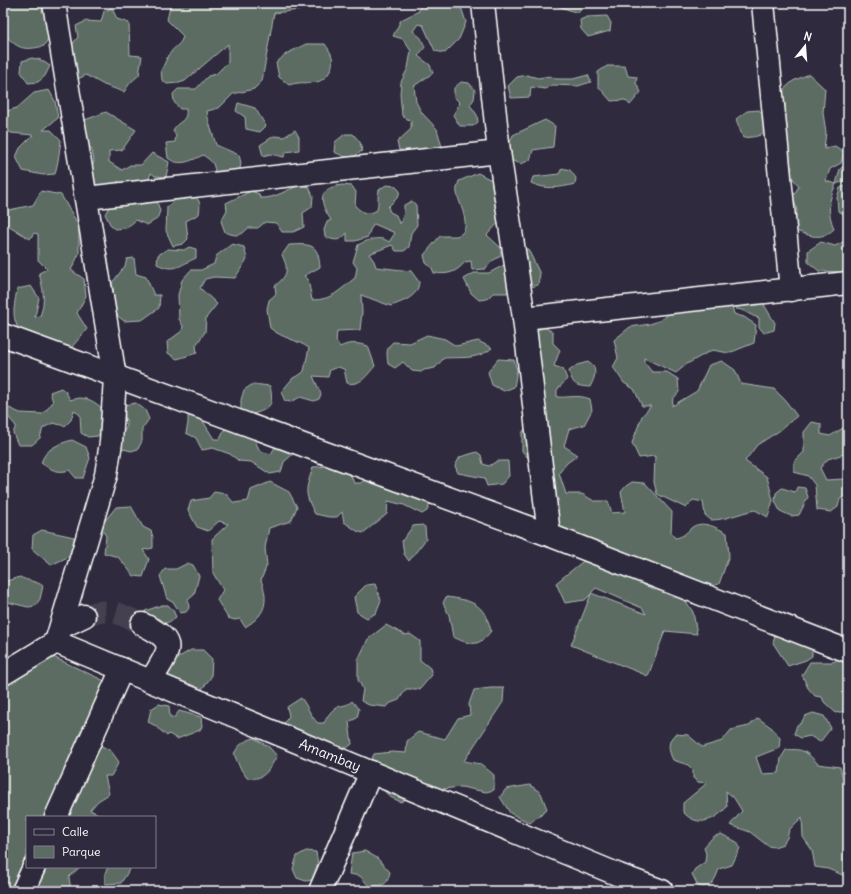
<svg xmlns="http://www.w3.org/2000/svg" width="851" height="894" font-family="Delius,sans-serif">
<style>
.green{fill:#5b6c64;stroke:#adb6b2;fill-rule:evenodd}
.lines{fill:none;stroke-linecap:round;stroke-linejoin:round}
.minor-tunnel{stroke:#443f50;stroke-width:22;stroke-dasharray:22 11;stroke-linecap:butt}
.minor-casing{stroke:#fff;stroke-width:25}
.minor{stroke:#2f2a3d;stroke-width:22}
.labels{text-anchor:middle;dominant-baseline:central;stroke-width:3;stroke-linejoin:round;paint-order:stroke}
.street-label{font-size:14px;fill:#fff;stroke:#2f2a3d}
</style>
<rect width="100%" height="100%" fill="#2f2a3d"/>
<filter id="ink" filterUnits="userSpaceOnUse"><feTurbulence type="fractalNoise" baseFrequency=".025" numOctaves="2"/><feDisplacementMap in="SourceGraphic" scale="8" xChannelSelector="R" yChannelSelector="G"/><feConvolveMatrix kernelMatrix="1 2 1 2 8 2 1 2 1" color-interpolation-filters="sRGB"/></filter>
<g filter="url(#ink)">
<g class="green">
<path d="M3,3h41l-2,8c9,14 11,20 2,35 -21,5 -26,3 -41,-13z"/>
<path d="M171,3h129v7l-26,3 -12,68 -8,8 -21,5 -14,14 -12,3c1,12 6,22 9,34l23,10 2,8 -1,6 -18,8 -7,-5c-1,-10 -4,-11 -12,-17 -12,6 -24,12 -35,3l-2,-15 9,-1 1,-6 -3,-5c4,-11 15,-8 13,-22h-6l-6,-7 -1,-8 5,-5h18l12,-13 8,-2 12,-12v-18l-43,37 -6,2 -12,1 -5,-4 -1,-10c4,-6 6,-14 10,-18 5,-7 10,-7 12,-16l-16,-16z"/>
<path d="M420,3l40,1 6,18 -7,17 -14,14 -10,-2 -12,-26 -5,-1 -5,7 8,7 4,9 -7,9 12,9 3,8 -19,13 2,16 6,11 15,16 5,18 -15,6 -28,-3 -2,-8 14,-13v-8l-9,-5 -2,-22 1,-12 7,-14 3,-17 -8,-12 -10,-3 8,-16 18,-9z"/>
<path d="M559,3h28l-9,10 -20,-7z"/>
<path d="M112,8l5,11 12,4 1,32 12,1 -3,19 -9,8 -6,9 -20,-7 -18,-10 -10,5 -9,-29 11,-14 -2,-11 10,-5 15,1 3,-11z"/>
<path d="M607,16l4,7 -1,8 -22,6 -7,-8 -1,-9 7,-3z"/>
<path d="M306,44h19c2,3 5,7 6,10 5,11 -3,25 -14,28 -10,2 -16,-1 -28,3l-10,-8 -3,-14 10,-9z"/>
<path d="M32,58l9,2 9,6 -5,10 -7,6 -10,1 -7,-11 1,-11z"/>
<path d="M607,66h18l3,10 9,1 -1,6 5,9 -11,13 -5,-5 -14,1 -13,-15v-14z"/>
<path d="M809,74l16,15 -2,24 3,19 -2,17 11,-3 9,6 -3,11 -11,6 -4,12 10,3 4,-15 8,-6v17l-12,4c-8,18 -9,26 -2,45 -14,13 -25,6 -41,1l4,-19 -4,-15 6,-10 -9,-11 2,-7c-14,-20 3,-31 -12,-49 8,-12 5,-14 2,-28l11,-10z"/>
<path d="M527,75l11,3 12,-2 6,3h17l15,-4 3,7 -13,4 -26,-1 -6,4 -15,-2 -1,10 -19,1 -3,-12 9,-9z"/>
<path d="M461,82l8,1 6,7 -1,9 -4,6 7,10 1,7 -5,4h-13l-7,-11 7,-12 -6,-6v-9z"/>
<path d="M49,90l6,11 3,17 -15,12h8l10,10 -3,21 -3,13 -12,1 -20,-4 -7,-14 4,-9 13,-13 -22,-2 -8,-6v-15l14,-4 17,-15z"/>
<path d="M238,103l17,5 11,18 -6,6 -14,-3 -1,-12 -9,-6z"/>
<path d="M759,110l9,11c-4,17 -10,15 -25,17l-7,-19 11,-8z"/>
<path d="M106,112l30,18 -14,20 -13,1v11l13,8 8,-5h11l11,-12 17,9 -3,15 -11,-1 -4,-3 -3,9 -28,2 -2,-3 -5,6 -19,-2 -3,-14 3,-10 -2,-11 -8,-12 1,-18z"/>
<path d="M545,120l10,6 -2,21 -20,3 -3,10 -9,4 -18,-7 10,-22z"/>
<path d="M295,130l4,7v13l-13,2 -2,5 -14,-3 -7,2 -3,-11 14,-9 10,1z"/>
<path d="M345,134h8l7,8 2,9c-12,9 -15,7 -28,1l1,-10z"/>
<path d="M562,168l8,2 6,8 -1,6c-16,4 -29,6 -44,-1l2,-6 26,-3z"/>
<path d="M478,173l23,12 -1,36 -13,14 14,13v8l-9,5 -7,8 -13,1 -1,-9 -6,1c-9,11 -18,13 -31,11l-2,-5 -6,-5 -2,-8 16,-19c5,0 11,0 16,0 19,-4 3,-32 1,-43 -1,-4 1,-9 2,-12z"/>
<path d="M301,185l8,2 4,9 -1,11 -9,6 1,14 -11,5h-11l-6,-9 -11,-1 -7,6h-10c-7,9 -13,8 -23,4l-4,-11 6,-11 -1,-7 25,-12 8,3 1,4c16,1 26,-9 41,-13z"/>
<path d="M342,185l10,1 4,6 -1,14c8,7 12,10 22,4 2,-8 0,-13 2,-20l7,-5 9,1 5,5 -2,6 -10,10 2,5 6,3 3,8h2l3,-11v-7l8,-4 4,4 1,20 -6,8 -2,14 -5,4h-8l-4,-6 -23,9 5,7 2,6 35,4 8,11c-1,15 -15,19 -28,24l-30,-11 1,17 -2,18 -23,1 -1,10 4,6c9,-5 18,-4 28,-1l7,20c-8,9 -14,20 -28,17l-3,-14 -6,-2 -8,3 -2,7 -15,-1 8,18 -2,5 -5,2 -14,-4 -9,5 -6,-1 -4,-9 12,-14 8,-4 3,-3 5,-23c-13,-9 -26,-9 -39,-20l-3,-19 2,-9 7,-6 -1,-8c13,-11 14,-16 7,-31l7,-10c22,-1 29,-2 31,22l-16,9 4,3 4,21c21,0 27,-10 43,-22l2,-10 -4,-6 5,-17c9,-5 22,-10 31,-3l6,-9 -21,-9 -4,6 -2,7 -13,4h-8v-8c-7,8 -12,9 -22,3l-1,-6 3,-8 4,-2c-12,-18 -14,-32 11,-35z"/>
<path d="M848,185v31l-10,-5 -1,-13 3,-10z"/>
<path d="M41,191l20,4 18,31v28l-8,16 13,9 2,17 -9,17 10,16 -16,19 -21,-3 -10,-10 -16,4c-13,-22 -11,-25 -7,-50l14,-3 8,12 -4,19 5,-1c6,-16 3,-27 -1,-43l8,-4 -9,-9v-26l-4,-1 -4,6 -27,-17 6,-12 24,-5z"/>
<path d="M189,192c11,7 12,10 10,22l-13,7 2,18 -5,5 -10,2 -7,-15 1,-24 12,-11z"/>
<path d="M156,198l4,13 -3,8 -10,6 -11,-5 -10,8 -11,1 -4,-3 -6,-12 5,-9z"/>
<path d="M847,240l1,27h-3l-2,5 -24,-1 -11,-9v-11l13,-9 14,4z"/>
<path d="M232,244l12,3 3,12 -12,19 -21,-1 -9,2 -5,9 17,16 -11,14 -1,14 -9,13 1,8 -20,6 -9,-6 -1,-11 15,-11 1,-5 -4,-7 -1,-24 4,-15 9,-10h10l13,-6 2,-8z"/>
<path d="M189,247l7,2v9c-16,7 -21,15 -39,6l1,-9 10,-6 16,1z"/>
<path d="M528,249l12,25 -2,11 -7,2 -10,-3 -3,-34z"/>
<path d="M134,258l2,16 10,3 8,18h6l-1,13 -17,12 -18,1c-24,-18 -6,-18 -12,-38l13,-17 2,-7z"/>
<path d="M504,265l8,22 -5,6h-14l-6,6 -8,1 -8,-7 -7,-14 10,-6h15z"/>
<path d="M760,298l15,25 -1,7 -10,3 -5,-6v-9c-9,-2 -15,-9 -23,-9v-9z"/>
<path d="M731,302l3,12 10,3 12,8 -2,18 -25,10 -17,-3 -25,14 -11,9 -32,-15v4l8,10h15l11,7 1,13 -6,7 -1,7 25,-15 12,-26 13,-4 13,9 6,14 33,5 11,11 12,16 -18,15 -22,14 -12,16 22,16 6,23 -5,17 -13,-7c-16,3 -29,10 -44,10l-6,-5 -2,-13 -10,-2 -7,8 -29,-14 -3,-12 1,-26 -16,2 -7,-15 10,-27 9,-10h-9l-8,-17 -10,-6 -11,-16 5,-9 -4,-18 16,-13 20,-3 11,-4 13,-10z"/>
<path d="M544,327l9,5v11l7,7 -6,16 9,3 4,10 -10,11v7c13,1 20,-3 33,2l2,11 -8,15 -15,4 -5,17 14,9 -11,8 -8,10 7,21h16l12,7h14l4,12 13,-1 -4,-20 5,-6 6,-4 13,1 27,29 -1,21 4,5c8,-1 11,-5 16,-10 11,-9 26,0 36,5l2,23 -10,28 -18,4 -18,9 10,15 4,22 -32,-3 -17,45 -77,-31 20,-51 -6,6 -20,3 -9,-20 36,-29 -12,-12 -5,-12 -14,4 -9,-28 7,-6 -9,-2 -13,-35 -8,-4 -7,-8v-18l5,-7 1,-91zM596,588l46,20 4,6 -55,-21z"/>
<path d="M427,335l18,4 11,7 22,-5 14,7c-14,12 -31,9 -48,10l-9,10 -11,2 -3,2 -9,-1 -9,-9 -8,6 -7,-4c-1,-9 -3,-16 5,-22l17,1z"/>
<path d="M498,359l16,1 3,10 -3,17 -10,4 -12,-6 -4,-13z"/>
<path d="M588,362l6,5c2,8 0,12 -4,20 -15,-1 -17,-2 -21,-16l8,-6z"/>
<path d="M253,384l17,2c4,18 1,23 -17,28l-12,-4v-10l3,-10z"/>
<path d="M61,388l5,4 4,8c17,-6 27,3 38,14l-2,10 -8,12 -10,1 -7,-4 -1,-18 -6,-5 -3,10 -6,6 -12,-3 -10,5 -3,10 -8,7h-14l-5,-12 3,-7 -11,-13 2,-6 13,6 23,1 10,-12 -3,-10z"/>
<path d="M136,403l9,7 4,9 -7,10v12l-4,8 -7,2 -11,-3 1,-12 6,-10 -4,-21z"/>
<path d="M188,415h11l15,24h6l8,-16 31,11 -3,9 4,8 11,3 6,-10 15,3 1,7 -9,8 -3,10 -11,2 -19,-12 -12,-1 -9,-7 -17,-6 -11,2 -6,-12 -10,-5 2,-10z"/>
<path d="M812,422l9,2v10l9,2 18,-11v33l-4,-4 -16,5 -8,9 6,12 18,-1 4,5v10l-8,5 -2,8 -7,5 -14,-2 -2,-25 -7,-9 -14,-4v-10l10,-10v-20z"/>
<path d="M72,440l14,7 4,11 -7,20h-7l-7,-8c-11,4 -19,-1 -28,-7 4,-14 17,-19 31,-23z"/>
<path d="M477,452l4,3 2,9 6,2 8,-5h11l1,15 -7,8 -15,2 -3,-8 -26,-5 -3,-7 5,-9z"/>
<path d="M331,466c13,2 19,5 23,17h7l6,-4 12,5 3,3 10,1 40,12 -5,11 -5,3 -18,-9 -16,-4 -1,13 -24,19 -6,-2 -13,-9 -2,-10 -5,5h-8l-14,-3c-12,-23 -9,-24 -2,-47z"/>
<path d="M270,482l19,10 8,15 -6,14 -22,7 -4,20 2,17 -6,15c8,21 5,35 -16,47l-5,-8 -5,1 -7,-2 -11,-18 6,-10 -10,-17 -1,-34 16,-15 -9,-3 -11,10 -11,-4 -9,-17 3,-9 18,-3 5,-6 12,2 8,9 14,-2 3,-11z"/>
<path d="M797,487l8,1 3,9 -9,18 -8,1 -11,-5 -5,-10 1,-8 6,-5 13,4z"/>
<path d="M131,506l12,21 8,4 2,6v11l-10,2 6,9 -6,18 -9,-1 -16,-19 -14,-4 2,-17 -6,-9 16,-20z"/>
<path d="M422,525l3,2 1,12 -17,22 -5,-7 -2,-13 11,-15z"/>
<path d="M42,530l32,7v17l-23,11 -19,-16 1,-14z"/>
<path d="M188,563l5,2 6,11 -5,19 -6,5 1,8 -3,4 -6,1 -6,-10 -7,-4 -7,-23 5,-7h11z"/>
<path d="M20,577c7,4 17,4 23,9l-3,13 -5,7 -7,1 -25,-6v-19z"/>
<path d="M375,584l6,16 -5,13 -9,5 -10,-6 -3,-15 12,-12z"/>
<path d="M446,597c26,3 39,7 45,34 -13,17 -20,14 -38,6l-4,-22 -6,-12z"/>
<path d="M162,605h6l5,5 3,7c-12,11 -20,6 -34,2l3,-8z"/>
<path d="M386,625l19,10 5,-1 10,7v19l10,8 2,7 -12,14h-14l-7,11 -8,3 -5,4 -17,-2 -8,-4 2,-12 -5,-9v-20l10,-21z"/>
<path d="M787,634l25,15v7l-6,4 -18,6 -15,-23 2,-7z"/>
<path d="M191,650h12l9,9 -1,18 -14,19 -29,1 -4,-36 15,-4z"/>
<path d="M47,654l64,30 -13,60 13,7 8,11 -8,14h-6l4,18 -11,7 -8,9 15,7h-37l-1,-5 -7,5h-33v50h53l-11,10 2,14h-68v-204z"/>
<path d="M845,655l3,4v61l-3,-9 -9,2 -12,-11 -2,-5 -7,-1 -7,-8 -6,-13 8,-13h23z"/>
<path d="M491,688h13l-1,14 -39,59 17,3 13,11v15l-8,2 -25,-5 -19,2 -3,7 -21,-5 -17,11 -11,-5 -24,-25 8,-18 18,-2 14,1 1,-12 11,-9 27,7 13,-21 12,-3 -1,-11 5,-14z"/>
<path d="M301,698c7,8 9,18 17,25h6c3,-6 7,-13 13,-16 6,-2 10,-1 15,-6l7,8 -2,9 -8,4 3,22 -9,7 -59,-21v-7l5,-7 -2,-9z"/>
<path d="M159,704l10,2 1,11h5l4,-6 22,6 1,9 -2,4 -23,9 -8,-5 -2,2 -13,-11 -6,-3 3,-13z"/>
<path d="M813,713l11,3 7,12 -11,14 -10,-6 -9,2 -7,-4 3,-9 4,-2 4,-7z"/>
<path d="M758,718l14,10 8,10 -1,10 -23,9 6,17 17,-1 2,-15 5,-8c17,-2 21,2 32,14l22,3 5,20v16l3,1v69l-3,3 -17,-7 -13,-2 -3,-17 -9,-13 -1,-20 -13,13 -2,8 -4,6 -9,3 -6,-1 -18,-14 -20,-7 12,-14 -8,-13 -8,-7 1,16c-13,14 -29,21 -44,5v-9l24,-20 -9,-1 -5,-4v-8l-5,-5 -15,-5c-5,-10 -6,-18 2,-26l13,1 14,12 20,-6 9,-11 18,-4z"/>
<path d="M254,738l15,9 8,9c-8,13 -12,25 -30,22l-7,-10 -6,-14c5,-10 10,-13 20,-16z"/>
<path d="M530,785l11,8 6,16 -17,14 -20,-10 -10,-16 6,-8z"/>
<path d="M721,834l16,8 3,6 -8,17 -13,4c-4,11 -8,21 -21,17l-6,-12 3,-5 10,-7 1,-8 -2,-7 9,-10z"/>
<path d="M306,851l10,1 2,12 -6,16 -6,1 -9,-3 -4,-9 4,-13z"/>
<path d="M365,851l12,7 13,14c-3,15 -7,13 -21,14l-9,-10 -11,-2 3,-21z"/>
<path d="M108,867h23l-10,16 -16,1v-11z"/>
</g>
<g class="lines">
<path class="minor-tunnel" d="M84,616c26,-10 35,-2 58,8"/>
<g class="minor-casing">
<g id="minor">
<path d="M54,3l61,374 -4,65 -5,33 -50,167"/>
<path d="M483,3l16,149 25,166 25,217"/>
<path d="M763,3l28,287"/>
<path d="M86,198l413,-46"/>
<path d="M524,318l324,-35"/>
<path d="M3,335l546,200 299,116"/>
<path d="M142,624c39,19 26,26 9,57"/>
<path d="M61,627l23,-11"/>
<path d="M3,674l53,-32 563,233 43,16"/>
<path d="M56,817l66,-148"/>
<path d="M23,891l11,-24"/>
<path d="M320,891l51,-119"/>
</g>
</g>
<use href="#minor" class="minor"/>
</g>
</g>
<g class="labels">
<g class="street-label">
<text transform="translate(330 755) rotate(22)">Amambay</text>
</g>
</g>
<rect width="851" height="894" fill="none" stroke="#2f2a3d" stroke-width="16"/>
<rect x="8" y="8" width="835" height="878" fill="none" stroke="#fff" stroke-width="1.5" filter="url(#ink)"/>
<rect x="26" y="816" width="130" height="52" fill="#2f2a3d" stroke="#827f8b"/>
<rect x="34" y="829" width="20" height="6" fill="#2f2a3d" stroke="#827f8b"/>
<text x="62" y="836" font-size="12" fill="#ffffff">Calle</text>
<rect x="34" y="846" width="20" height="12" fill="#5b6c64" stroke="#827f8b"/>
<text x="62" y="856" font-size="12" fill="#ffffff">Parque</text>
<g transform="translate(805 46) rotate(17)" stroke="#2f2a3d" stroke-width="3" paint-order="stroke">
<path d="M0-3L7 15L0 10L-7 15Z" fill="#ffffff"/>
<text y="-6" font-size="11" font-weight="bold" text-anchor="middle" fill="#ffffff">N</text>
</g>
</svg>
